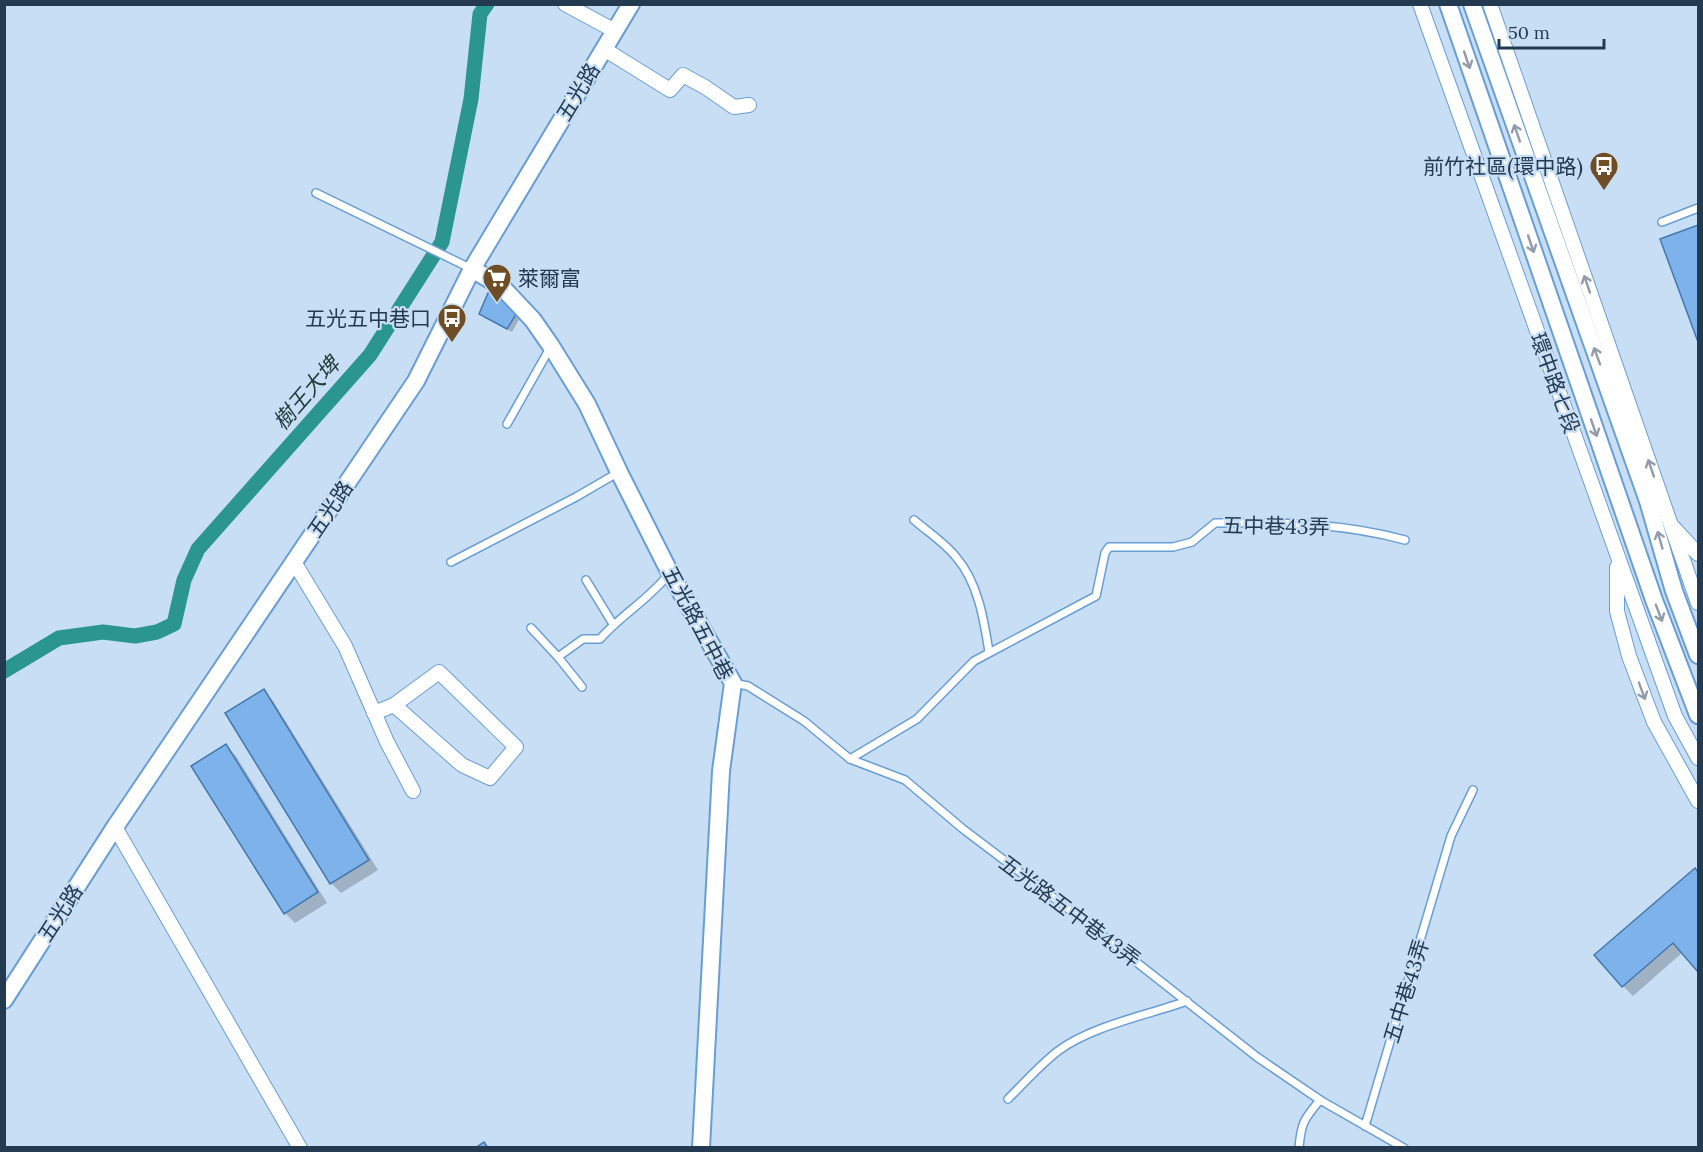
<svg xmlns="http://www.w3.org/2000/svg" width="1703" height="1152" font-family="Lora,'Noto Sans TC',serif">
<style>
.shadow{fill:#0003}
.lines{fill:none;stroke-linecap:round;stroke-linejoin:round}
.canal{stroke:#2b9690;stroke-width:15}
.building{fill:#7db3ea;stroke:#4578ac;stroke-width:1.5}
.service-casing{stroke:#699ed5;stroke-width:10}
.minor-casing{stroke:#699ed5;stroke-width:16}
.tertiary-casing{stroke:#699ed5;stroke-width:20}
.service{stroke:#fff;stroke-width:7}
.minor{stroke:#fff;stroke-width:14}
.tertiary{stroke:#fff;stroke-width:16}
.oneway{stroke:#929ca8}
.labels{text-anchor:middle;dominant-baseline:central;stroke-width:4.5;stroke-linejoin:round;paint-order:stroke}
.street-label{font-size:21px;fill:#243a51;stroke:#c8def5}
.poi-label{font-size:21px;fill:#243a51;stroke:#c8def5;text-anchor:end}
.water-label{font-size:22px;font-style:italic;fill:#1d3c3a;stroke:#c8def5}
</style>
<rect width="100%" height="100%" fill="#c8def5"/>
<g class="shadow">
<path d="M1698,227v111l-36,-98z"/>
<path d="M489,294l32,22 -9,16 -27,-14 -5,-5z"/>
<path d="M263,691l10,10 105,169 -37,23 -10,-10z"/>
<path d="M226,746l10,10 91,147 -32,20 -10,-10z"/>
<path d="M1695,870l3,4v96l-15,-18 -50,44 -10,-10z"/>
</g>
<g class="lines">
<path class="canal" d="M4,671l55,-33 44,-6 32,4 22,-4 17,-8 10,-44 14,-31 172,-194 72,-113 29,-143 9,-85 7,-10"/>
</g>
<g class="building">
<path d="M1698,225v117l-38,-103z"/>
<path d="M497,288l21,23 -11,18 -28,-15 9,-21z"/>
<path d="M264,689l105,171 -39,24 -105,-171z"/>
<path d="M226,744l92,148 -34,22 -93,-148z"/>
<path d="M1695,868l3,4v100l-25,-29 -51,44 -28,-32z"/>
<path d="M484,1142l4,6h-13z"/>
</g>
<g class="lines">
<g class="service-casing">
<g id="service">
<path d="M316,193l156,76"/>
<path d="M1662,222l36,-14"/>
<path d="M507,424l43,-76"/>
<path d="M914,520c14,12 31,23 42,37 22,25 28,63 33,95"/>
<path d="M451,562l125,-65 43,-25"/>
<path d="M586,580l27,44"/>
<path d="M531,628l27,29"/>
<path d="M733,683l15,3 56,35 46,38 55,21 58,49 116,88 178,140 63,43 84,48"/>
<path d="M582,687l-24,-30 25,-18h17c21,-24 48,-39 68,-64"/>
<path d="M850,759l67,-40 57,-58 122,-65 9,-43 4,-6h64l19,-5 23,-19c65,-1 128,0 190,17"/>
<path d="M1008,1099c16,-16 32,-34 50,-48 33,-25 90,-36 129,-50"/>
<path d="M1365,1126l86,-290 22,-46"/>
<path d="M1299,1148c2,-25 5,-29 21,-48"/>
</g>
</g>
<g class="minor-casing">
<g id="minor">
<path d="M565,4l50,27"/>
<path d="M1420,4l255,712 23,42"/>
<path d="M1490,4l208,599"/>
<path d="M604,49l66,41 13,-15 22,12 29,20 15,-2"/>
<path d="M1673,527l25,27"/>
<path d="M294,562l51,84 42,96 26,49"/>
<path d="M1617,567v44l12,45 25,66 44,79"/>
<path d="M374,713l20,-8 68,60 28,13 26,-31 -77,-75 -45,33"/>
<path d="M115,827l185,321"/>
</g>
</g>
<g class="tertiary-casing">
<g id="tertiary">
<path d="M1448,4l206,596 44,115"/>
<path d="M1472,4l176,497 26,90 24,64"/>
<path d="M472,269l29,17 32,34 18,26 36,58 32,68 51,101 63,110 -12,88 -20,377"/>
<path d="M4,1000l111,-173 301,-446 56,-112 159,-265"/>
</g>
</g>
<use href="#service" class="service"/>
<use href="#minor" class="minor"/>
<use href="#tertiary" class="tertiary"/>
</g>
<defs><path id="oneway-shaft" d="M-6 0H5M1.5-3L5.5 0L1.5 3" fill="none" stroke-width="1.6" stroke-linecap="round" stroke-linejoin="round" transform="scale(1.5)"/></defs>
<g class="oneway">
<use href="#oneway-shaft" transform="translate(1467 60) rotate(71)"/>
<use href="#oneway-shaft" transform="translate(1517 133) rotate(-109)"/>
<use href="#oneway-shaft" transform="translate(1531 244) rotate(71)"/>
<use href="#oneway-shaft" transform="translate(1587 284) rotate(-109)"/>
<use href="#oneway-shaft" transform="translate(1597 356) rotate(-110)"/>
<use href="#oneway-shaft" transform="translate(1594 428) rotate(71)"/>
<use href="#oneway-shaft" transform="translate(1651 468) rotate(-109)"/>
<use href="#oneway-shaft" transform="translate(1660 540) rotate(-106)"/>
<use href="#oneway-shaft" transform="translate(1659 613) rotate(69)"/>
<use href="#oneway-shaft" transform="translate(1642 691) rotate(70)"/>
</g>
<defs>
<g id="bus-pin" transform="scale(1.5)"><path d="M0 17L-7.5 6A9.5 9.5 0 1 1 7.5 6Z" fill="#6f4e25" stroke="#c8def5"/><path d="M-5-6H5V4H4V6H2V4H-2V6H-4V4H-5ZM-3.5-4V0h7V-4ZM-3.5 1.2v1.5H-2V1.2ZM2 1.2v1.5H3.5V1.2Z" fill="#fff"/></g>
<g id="supermarket-pin" transform="scale(1.5)"><path d="M0 17L-7.5 6A9.5 9.5 0 1 1 7.5 6Z" fill="#6f4e25" stroke="#c8def5"/><path d="M-6-5.5h2.5l.6 2H6L4.5 2H-2.5L-4.4-4H-6ZM-1.5 3.2a1.3 1.3 0 1 0 .1 0ZM3 3.2a1.3 1.3 0 1 0 .1 0Z" fill="#fff"/></g>
</defs>
<g fill-rule="evenodd">
<use href="#bus-pin" x="1604" y="166"/>
<use href="#supermarket-pin" x="497" y="278"/>
<use href="#bus-pin" x="452" y="318"/>
</g>
<g class="labels">
<g class="street-label">
<text transform="translate(578 92) rotate(-59)">五光路</text>
<text transform="translate(1555 383) rotate(70)">環中路七段</text>
<text transform="translate(330 509) rotate(-56)">五光路</text>
<text transform="translate(1276 526) rotate(1)">五中巷43弄</text>
<text transform="translate(698 623) rotate(62)">五光路五中巷</text>
<text transform="translate(1070 911) rotate(37)">五光路五中巷43弄</text>
<text transform="translate(60 913) rotate(-57)">五光路</text>
<text transform="translate(1406 991) rotate(-73)">五中巷43弄</text>
</g>
<g class="poi-label">
<text x="1583" y="166">前竹社區(環中路)</text>
<text x="518" y="278" text-anchor="start">萊爾富</text>
<text x="431" y="318">五光五中巷口</text>
</g>
<g class="water-label">
<text transform="translate(306 393) rotate(-49)">樹王大埤</text>
</g>
</g>
<rect width="1703" height="1152" fill="none" stroke="#243a51" stroke-width="12"/>
<path d="M1499 39v9h105v-9" fill="none" stroke="#243a51" stroke-width="3"/>
<text x="1508" y="39" font-size="18" fill="#243a51" stroke="#c8def5" stroke-width="4.5" paint-order="stroke">50 m</text>
</svg>
